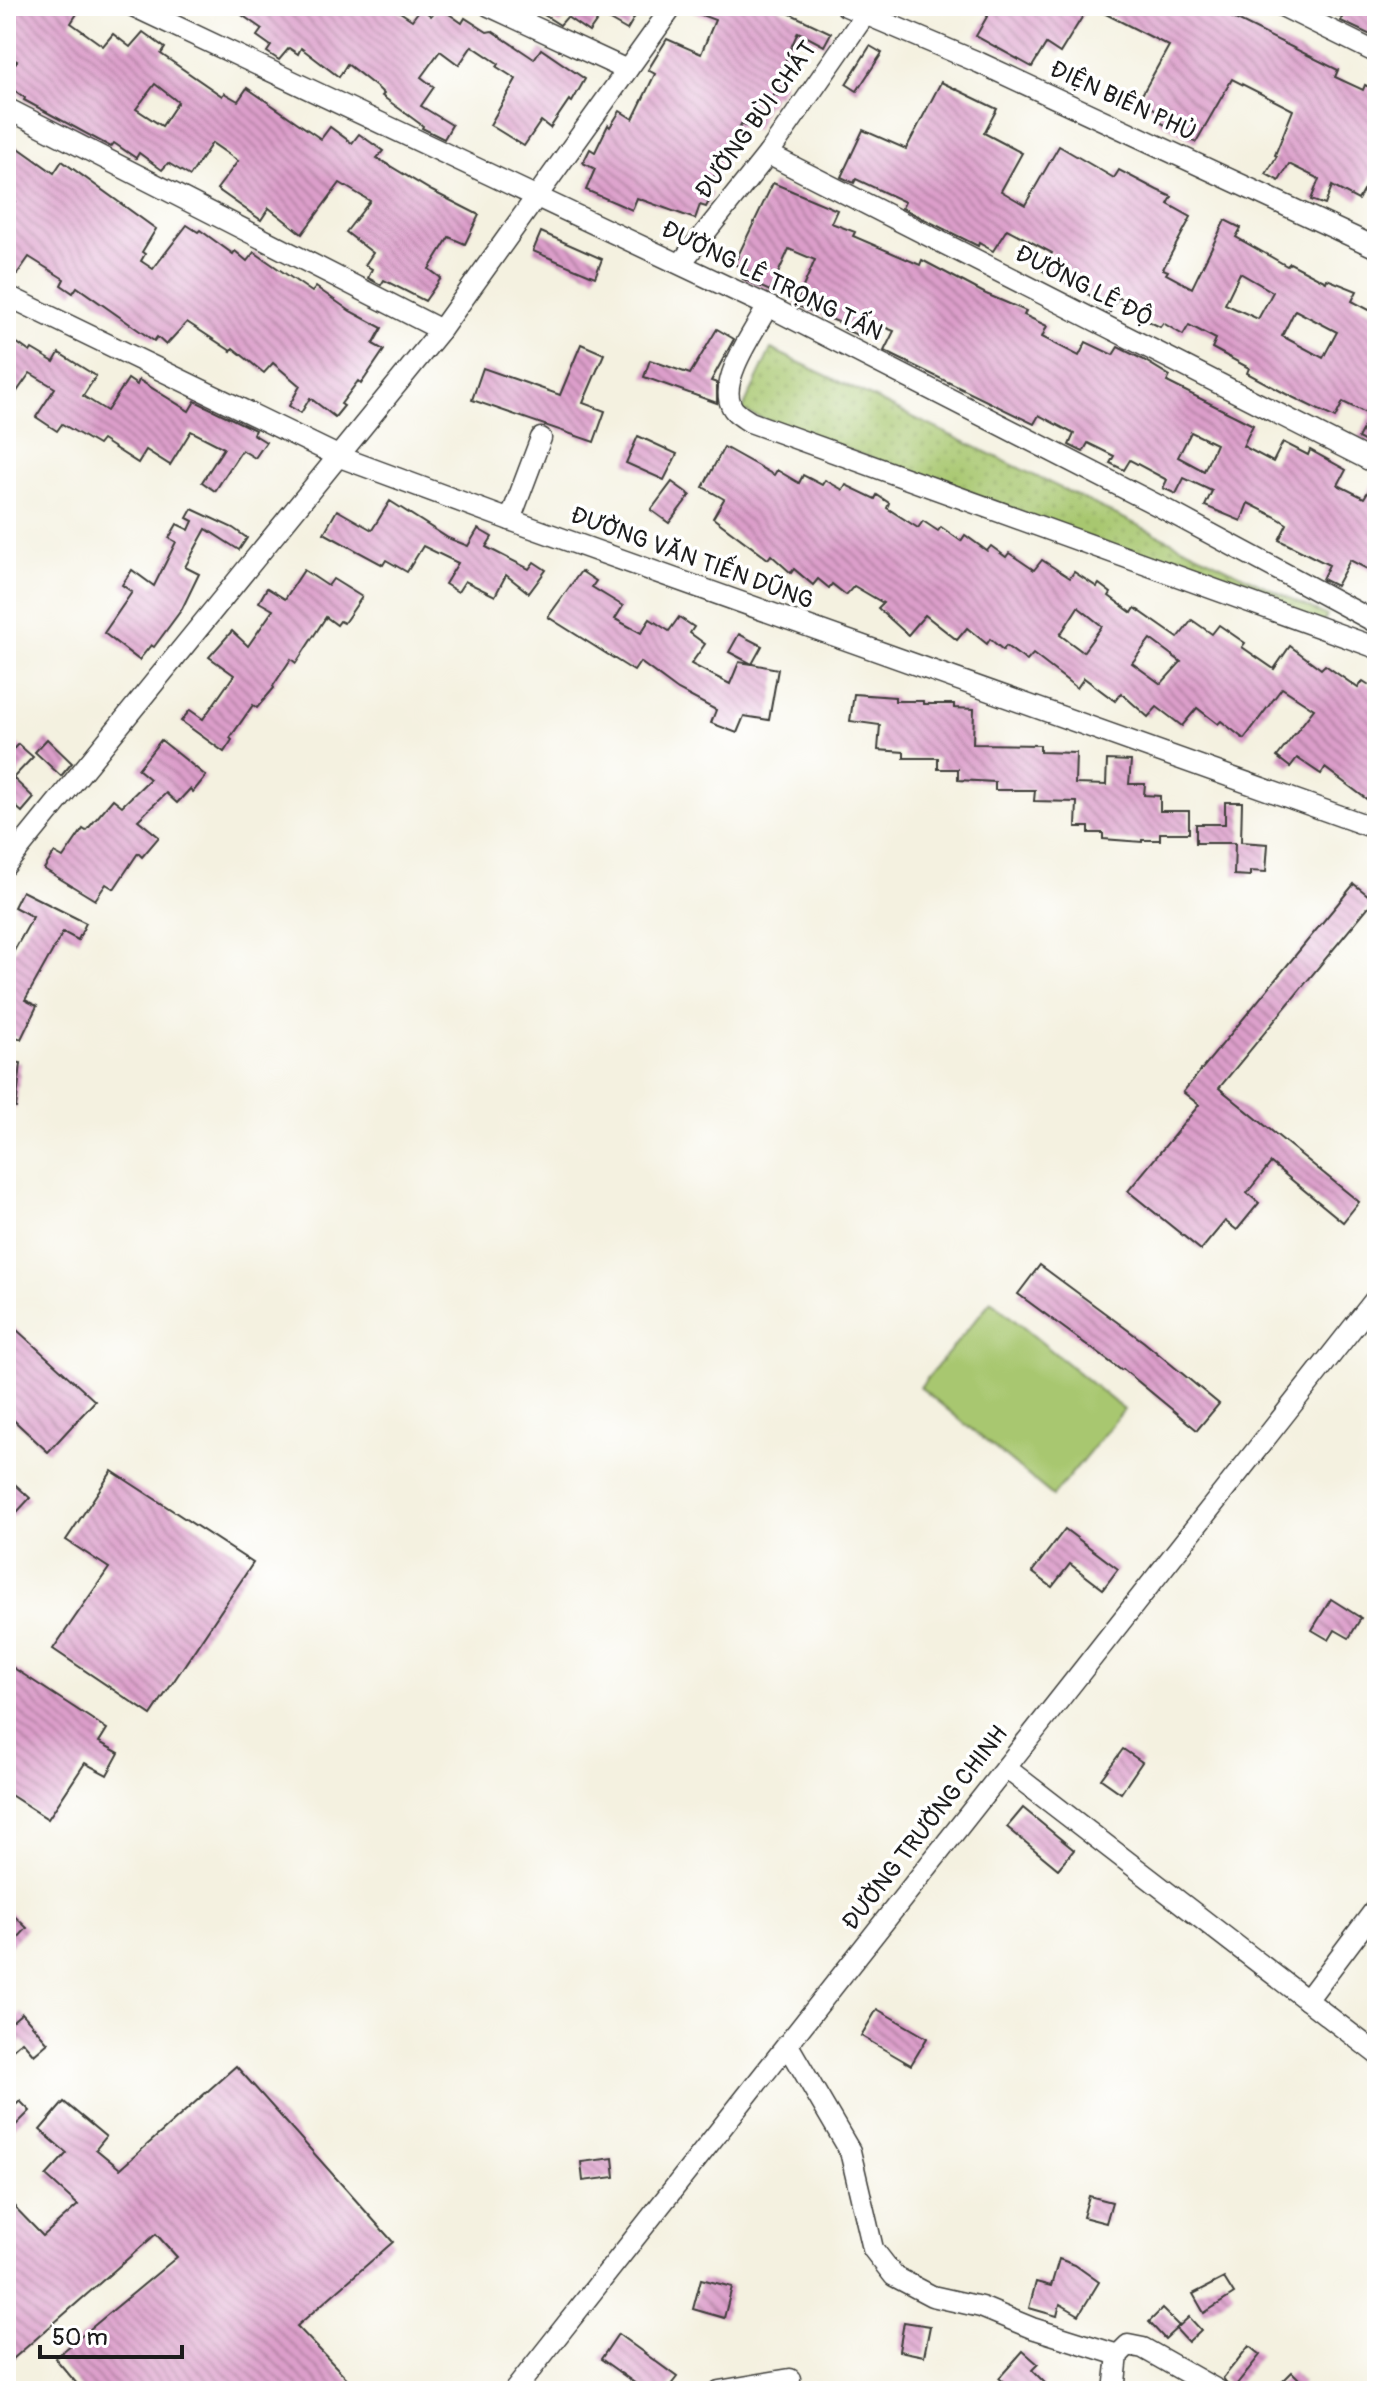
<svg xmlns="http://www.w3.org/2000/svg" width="1383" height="2397" font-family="Pangolin,sans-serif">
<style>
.grass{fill:url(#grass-dots);stroke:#627246;stroke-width:2}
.pitch{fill:#a8c76f;stroke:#627246;stroke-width:2}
.building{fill:url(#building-back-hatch);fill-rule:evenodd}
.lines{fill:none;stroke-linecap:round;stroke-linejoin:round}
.minor-casing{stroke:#3c3c39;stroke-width:23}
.minor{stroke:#fff;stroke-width:20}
.labels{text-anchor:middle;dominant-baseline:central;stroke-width:7;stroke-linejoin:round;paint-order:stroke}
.street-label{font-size:24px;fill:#1c1c1c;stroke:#fff}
</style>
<defs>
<pattern id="grass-dots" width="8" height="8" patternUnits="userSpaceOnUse" patternTransform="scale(2)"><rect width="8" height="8" fill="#a8c76f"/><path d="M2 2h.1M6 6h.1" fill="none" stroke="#90aa60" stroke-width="1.8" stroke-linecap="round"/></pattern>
<pattern id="building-back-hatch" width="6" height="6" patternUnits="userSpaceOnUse" patternTransform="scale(2)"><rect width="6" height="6" fill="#dc9eca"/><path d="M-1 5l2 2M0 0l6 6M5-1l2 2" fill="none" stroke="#b280a3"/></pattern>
</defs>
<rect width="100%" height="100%" fill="#fff"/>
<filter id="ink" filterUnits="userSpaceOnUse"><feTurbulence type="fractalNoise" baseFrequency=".0125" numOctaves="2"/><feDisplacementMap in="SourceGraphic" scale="16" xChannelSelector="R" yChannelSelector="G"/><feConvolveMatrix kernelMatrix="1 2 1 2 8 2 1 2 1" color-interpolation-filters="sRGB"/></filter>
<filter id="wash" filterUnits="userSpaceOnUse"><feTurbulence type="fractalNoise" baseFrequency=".006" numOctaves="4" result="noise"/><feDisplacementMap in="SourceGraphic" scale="32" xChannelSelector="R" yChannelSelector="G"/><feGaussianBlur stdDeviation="1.8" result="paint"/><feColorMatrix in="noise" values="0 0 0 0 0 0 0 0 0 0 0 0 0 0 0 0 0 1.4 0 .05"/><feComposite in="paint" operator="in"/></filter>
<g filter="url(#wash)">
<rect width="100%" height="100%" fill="#f4f1e0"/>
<path class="grass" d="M771,349l556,267 -4,7 -581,-212z"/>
<path class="pitch" d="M991,1301l133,109 -71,86 -133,-109z"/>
<g id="blocks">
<g class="building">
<path d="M6,6h76l-11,17 32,23 10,-12 17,13 13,-15 22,16 -4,6 61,42 2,-3 14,8 9,-13 74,51 9,-12 22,16 7,-9 24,17 -6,7 55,33 47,24 -14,29 -16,-7 -20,32 12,9 -16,23 -41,-21 -3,5 -13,-7 4,-9 -7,-4 8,-12 -27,-21 24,-31 -30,-18 -38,51 -33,-26 -8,12 -44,-31 21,-28 -26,-18 -22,33 -22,-13 -6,7 -23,-17 -3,5 -22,-15 -3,4 -87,-47 1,-2 -19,-14v-8l11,-15 -11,-6zM155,84l23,18 -16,24 -26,-17z"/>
<path d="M229,6h162l21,14 9,-12 10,8 8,-9 23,16 3,-5 22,14 5,-1 42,28 7,-10 44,30 -13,23 -3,-2 -19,28 -9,-7 -17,25 -34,-21 26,-46 -19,-12 2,-3 -27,-18 -13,19 -19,-14 -19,26 13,10 -13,19 31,19 -8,14 -22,-11 1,-2 -41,-30 2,-2 -5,-5 -32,-25 -8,13 -38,-29 -3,6 -9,-6 -10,12 -12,-8 4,-6 -14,-10 5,-7z"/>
<path d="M530,6h111l-14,24 -26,-15 -12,17 -22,-15 -7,8z"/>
<path d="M686,6h88l57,27 -7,13 -26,-14 -21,47 7,3 -6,14 -4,-2 -4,11 -3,-1 -11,26 -15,-6 -9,23 -3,-1 -22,45 6,3 -7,13 -6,-2 -5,14 -58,-21 -5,12 -46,-20 9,-21 -12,-6 7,-14 5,3 13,-27 2,2 10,-16 13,8 22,-45 -7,-4 19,-31 34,15 14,-34 -30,-11z"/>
<path d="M993,6h96l-29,47 -14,-9 -14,23 -56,-31z"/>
<path d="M1090,6h119l129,64 -3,7 28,13 2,-5 12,6v75l-19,34 -26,-14 -7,19 -14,-5 8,-21 -30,-15 -10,17 -13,-7 11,-18 -2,-1 18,-45 -61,-31 -36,63 -40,-22 5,-7 -22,-13 30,-54z"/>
<path d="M1317,6h60v32l-36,-17 1,-3z"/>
<path d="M870,46l12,7 -25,38 -11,-7z"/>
<path d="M941,82l56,27 -13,24 38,20 -21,38 24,14 34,-59 55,32 5,-8 38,20 15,7 -4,7 23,13 -28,52 5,2 -2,3 26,14 33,-68 16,8 -5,9 51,29 3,-3 36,19 1,-3 30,12 -5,10 25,13v134l-19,-10 12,-23 -27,-13 -8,16 -49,-24 -39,-21 2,-5 -37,-20 4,-9 -27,-14 -6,10 -20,-12 -3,4 -14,-7 4,-7 -32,-16 -8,15 -14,-8 3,-4 -56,-29 9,-18 -45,-24 -14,22 -14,-8 -1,3 -76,-38 3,-6 -49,-23 -2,4 -13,-6 22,-47 43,19zM1240,273l33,19 -15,27 -33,-15zM1295,310l42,22 -14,26 -41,-22z"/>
<path d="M6,139l48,34 8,-12 94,68 -14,23 3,2 -4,7 12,8 34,-44 11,7 2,-2 33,24 2,-3 12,10 7,-9 58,40 4,-5 34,24 32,17 -9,16 11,6 -23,34 -3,-3 -17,23 3,2 -9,11 -25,-19 -9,15 -12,-7 11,-20 -27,-23 -9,10 -31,-25 -2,3 -44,-29 -21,23 -9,-8 -3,4 -77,-54 -4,6 -12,-8 3,-6 -35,-22 -12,17 -11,-8v-51l9,-14 -9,-7z"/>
<path d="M773,183l64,27 -6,13 24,9 -2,4 67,29 2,-5 64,34 40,17 -2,4 23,11 -5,11 37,19 7,-14 27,13 5,-8 24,12 28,17 -3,6 86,43 -10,21 30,16 10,-20 25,13 2,-5 36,20 -8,15 26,13 13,-21v97l-27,-14 -14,26 -14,-7 7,-14 -50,-25 8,-16 -11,-7 -28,-14 -7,18 -36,-15 7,-15 -28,-13 -8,16 -13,-6 4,-8 -37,-20 -6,10 -14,-7 4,-7 -26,-13 -5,9 -14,-7 5,-11 -35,-19 -5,9 -150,-73 10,-20 -30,-12 -7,16 -13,-6 2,-4 -51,-20 20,-45 -26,-11 -19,42 -27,-12 4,-9 -13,-6zM1191,432l25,12 -12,27 -26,-14z"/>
<path d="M541,232l61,27 -7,18 -62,-26z"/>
<path d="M717,329l17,10 -23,42 6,2v20l-73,-26 6,-17 40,14z"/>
<path d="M6,335l24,17 2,-3 22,13 5,-9 37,23 -13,20 24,15 21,-32 9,6 2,-5 50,31 6,-10 60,29 -2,4 13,8 -11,16 -13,-8 -27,41 -13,-9 22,-34 -33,-17 -21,34 -24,-15 -8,13 -36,-23 -4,5 -36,-21 -5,7 -21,-14 19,-29 -25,-15 -24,34z"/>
<path d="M581,344l23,10 -21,49 22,8 -11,31 -122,-42 11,-32 77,27z"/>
<path d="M638,436l39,18 -13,26 -38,-17z"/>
<path d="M724,447l50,28 3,-5 22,13 4,-8 19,10 3,-5 18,10 3,-5 29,14 2,-4 12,8 -2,5 31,20 5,-7 15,10 3,-4 20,14 4,-6 22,16 4,-5 15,11 3,-4 25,17 8,-10 28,18 4,-6 23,15 2,-3 12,9 -2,3 23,17 3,-5 43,30 14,-18 20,14 7,-9 26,18 -3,4 32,22 16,-23 31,23 4,-4 33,23 5,-7 14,9v117l-52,-39 -4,6 -24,-16 -7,9 -13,-10 37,-48 -32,-21 -38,51 -23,-18 -3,3 -21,-16 -15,18 -25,-19 -9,10 -27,-24 -6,8 -31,-23 -7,10 -44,-34 -6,7 -21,-15 -3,4 -13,-11 -3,5 -20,-16 -10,12 -32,-25 -17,20 -30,-27 5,-5 -29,-17 -8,9 -14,-11 -3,4 -11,-9 -5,6 -19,-16 -3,4 -20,-18 -3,4 -55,-41 11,-19 -21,-12zM1078,607l24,19 -19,26 -23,-17zM1150,639l31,23 -20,22 -29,-21z"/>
<path d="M672,482l18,13 -21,28 -18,-13z"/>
<path d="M390,501l58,37 20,8 10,-17 14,8 -6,10 43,22 5,-7 12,8 -17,23 -23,-18 -11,21 -30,-15 -7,11 -13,-8 13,-21 -35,-17 -16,26 -21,-12 -3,5 -59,-32 13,-23 35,20z"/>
<path d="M192,509l41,19 14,10 -8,12 -33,-21 -21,38 14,7 -17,35 -28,38 -3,-2 -12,15 -35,-27 28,-41 -10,-7 10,-15 22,16 22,-44 -7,-4 8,-14 12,6 4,-9 -6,-3z"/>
<path d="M304,570l24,16 5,-7 29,18 -18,26 -4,-2 -3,4 -11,-8 -30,46 -5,-4 -18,27 1,2 -17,20 -4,-3 -23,33 2,2 -8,12 -43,-31 9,-11 13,9 31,-44 -25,-18 23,-26 16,15 25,-36 -14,-8 8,-14 18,11z"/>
<path d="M581,571l15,10 -4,6 31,19 -8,13 26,14 9,-14 19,12 10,-14 15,10 -4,6 15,11 -14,20 39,20 9,-22 13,2 -23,-12 10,-18 23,12 -10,18 26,5 -9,51 -25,-4 -7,17 -26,-10 5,-13 -38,-20 -38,-28 -6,9 -86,-54z"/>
<path d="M854,694l41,3v4h28v3h31v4l20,1 -1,35 67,1v7l36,1 -1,31 31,1 1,-25 24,1 -2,23h16l-1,11 16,1v15h29v22h-29v7h-18v2l-39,-3v-6h-14v-6h-13l1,-25 -43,-1 1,-11h-40v-8l-37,-2v-11h-20v-11h-34v-6l-26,-2 2,-25 -30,-4z"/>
<path d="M47,739l25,24 -11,13 -26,-24z"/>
<path d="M161,740l45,36 -13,16 -3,-3 -13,14 -11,-10 -28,27 21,17 -17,20 -4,-4 -24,36 -8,-5 -11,16 -51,-31 10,-16 9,5 20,-29 3,2 27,-32 9,7 28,-27 -12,-10z"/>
<path d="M18,744l15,13 -20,21 21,20 -12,14 -16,-14v-41z"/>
<path d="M1225,802h17l-1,40 27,2 -2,28 -16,-1v5l-16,-1 1,-32h-39v-19h29z"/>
<path d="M1354,884l20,16 -155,188 140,114 -16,20 -72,-59 -24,30 12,10 -22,27 -12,-9 -24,29 -73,-59 71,-86 -16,-13z"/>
<path d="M22,891l64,32 -8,17 -15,-8 -38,68 12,6 -16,33 -15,-6v-68l27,-48 -19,-10z"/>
<path d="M6,1061l15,2 -5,45 -10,-1z"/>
<path d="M1040,1265l104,77 75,62 -22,26 -74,-61 -2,1 -103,-76z"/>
<path d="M6,1320l89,81 -47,51 -42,-39z"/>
<path d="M112,1471l141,92 -102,152 -98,-66 56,-81 -43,-28z"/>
<path d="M6,1476l24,22 -24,26z"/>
<path d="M1065,1529l53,40 -15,20 -33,-25 -18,23 -20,-15z"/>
<path d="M1331,1599l30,19 -12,20 -14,-8 -6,10 -17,-10z"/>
<path d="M6,1663l101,66 -8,13 20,11 -12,22 -22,-12 -37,56 -42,-27z"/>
<path d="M1123,1749l19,13 -21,31 -20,-14z"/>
<path d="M1023,1808l51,42 -16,19 -51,-42z"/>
<path d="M6,1908l21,20 -21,23z"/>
<path d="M877,2009l50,29 -16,27 -50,-29z"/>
<path d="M22,2013l26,30 -14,12 -12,-14 -16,14v-28z"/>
<path d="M236,2066l157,176 -96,84 62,65h-276l-28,-33 122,-101 -21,-23 -150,131v-97l11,-9 -11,-11v-50l37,38 35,-31 -32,-29 21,-23 -27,-23 24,-28 42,35 -10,12 24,20z"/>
<path d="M20,2101l10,10 -24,24v-21z"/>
<path d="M613,2158l2,19 -32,4 -2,-19z"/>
<path d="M1089,2196l23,6 -6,21 -23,-6z"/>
<path d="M1059,2259l16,6 24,17 -20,33 -19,-11 -3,12 -28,-8 7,-26 15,4z"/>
<path d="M1224,2278l10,16 -30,19 -11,-19z"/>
<path d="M701,2279l31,8 -8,31 -31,-9z"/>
<path d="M1162,2309l17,17 -14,13 -16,-17z"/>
<path d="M1189,2317l12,13 -13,12 -12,-13z"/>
<path d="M904,2322l26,4 -6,30 -25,-5z"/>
<path d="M618,2334l59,43 -11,14h-20l-45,-32z"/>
<path d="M1249,2346l11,9 -28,35 -9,-12z"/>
<path d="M1023,2351l15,13 -6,6 13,13 -8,8h-23l-15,-13z"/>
<path d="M1292,2372l11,11 -9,8h-21z"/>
</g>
</g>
</g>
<g filter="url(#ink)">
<use href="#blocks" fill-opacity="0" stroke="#3c3c39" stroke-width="2"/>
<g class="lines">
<g class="minor-casing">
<g id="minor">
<path d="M133,6l635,300 391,200 218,117"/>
<path d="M489,6l138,64"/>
<path d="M846,6l134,57 397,185"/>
<path d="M1282,6l95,47"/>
<path d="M6,108l435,222"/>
<path d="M768,154l609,310"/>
<path d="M681,263l87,-109 103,-148"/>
<path d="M6,295l334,162 170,63 867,309"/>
<path d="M768,306c-13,24 -49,73 -37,99 3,8 12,12 19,17l627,226"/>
<path d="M510,520l31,-82"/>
<path d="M6,865l435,-535 232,-324"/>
<path d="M1006,1768l371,286"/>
<path d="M1307,2000l70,-93"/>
<path d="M788,2045l62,106 23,98 21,27 38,20 49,11 51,21 86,27"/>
<path d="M514,2391l863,-1094"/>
<path d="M719,2391l71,-12"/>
<path d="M1114,2391l4,-36 10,-10 15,3 76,43"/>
</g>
</g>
<use href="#minor" class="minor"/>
</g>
</g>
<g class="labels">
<g class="street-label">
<text transform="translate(1123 101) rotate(25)">ĐIỆN BIÊN PHỦ</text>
<text transform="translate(756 120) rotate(-54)">ĐƯỜNG BÙI CHÁT</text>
<text transform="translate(772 281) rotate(26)">ĐƯỜNG LÊ TRỌNG TẤN</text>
<text transform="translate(1084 286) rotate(27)">ĐƯỜNG LÊ ĐỘ</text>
<text transform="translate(692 558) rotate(20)">ĐƯỜNG VĂN TIẾN DŨNG</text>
<text transform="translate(925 1828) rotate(-52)">ĐƯỜNG TRƯỜNG CHINH</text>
</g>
</g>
<rect width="1383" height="2397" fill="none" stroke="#fff" stroke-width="32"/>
<path d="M40 2345v12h142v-12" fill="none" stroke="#1c1c1c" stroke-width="4"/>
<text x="52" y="2345" font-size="24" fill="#1c1c1c" stroke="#ffffff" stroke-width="6" paint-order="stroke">50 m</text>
</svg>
